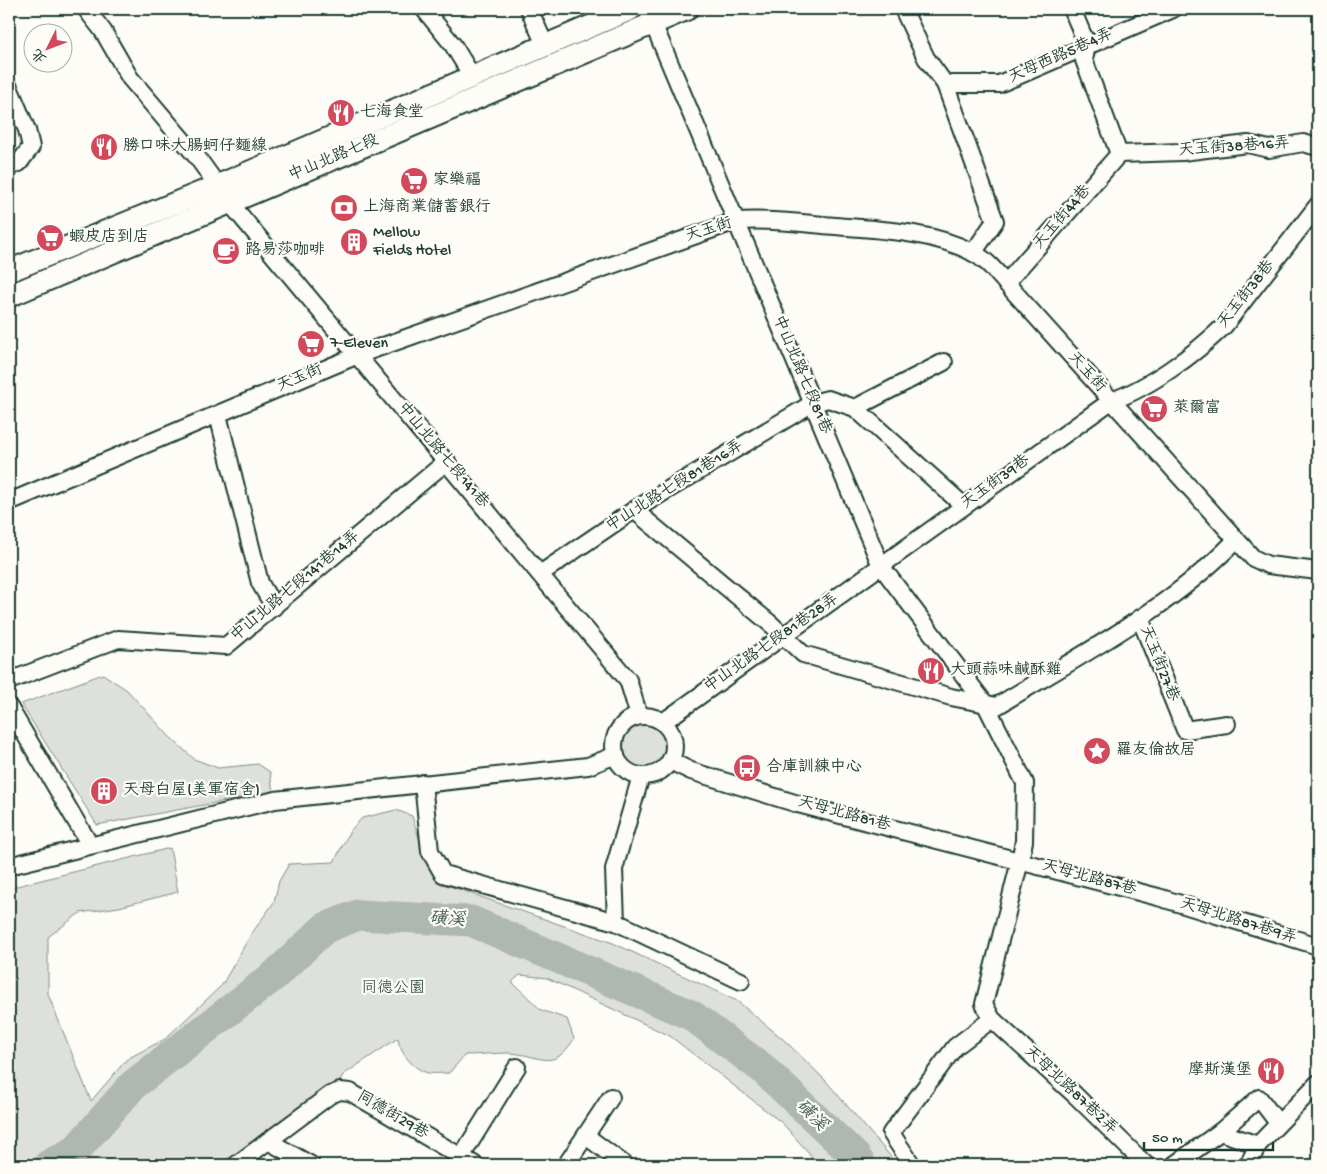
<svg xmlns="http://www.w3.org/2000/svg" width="1327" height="1174" font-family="'Gochi Hand','LXGW WenKai TC',sans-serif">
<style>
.green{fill:#dde0db;stroke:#7e8e88}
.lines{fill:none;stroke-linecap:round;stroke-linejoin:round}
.river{stroke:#aeb8b1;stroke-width:31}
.minor-casing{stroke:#1f3d34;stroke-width:20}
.major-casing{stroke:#1f3d34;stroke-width:25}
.minor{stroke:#fdfcf7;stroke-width:16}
.major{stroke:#fdfcf7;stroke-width:21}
.labels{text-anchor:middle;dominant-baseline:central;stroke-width:4.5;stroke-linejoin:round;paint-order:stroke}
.street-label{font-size:16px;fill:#1f3d34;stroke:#fdfcf7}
.poi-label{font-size:16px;fill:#1f3d34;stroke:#fdfcf7;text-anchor:start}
.park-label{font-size:16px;fill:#455e55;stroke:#fdfcf7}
.water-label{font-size:18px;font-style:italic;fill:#435c53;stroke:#fdfcf7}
</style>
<rect width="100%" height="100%" fill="#fdfcf7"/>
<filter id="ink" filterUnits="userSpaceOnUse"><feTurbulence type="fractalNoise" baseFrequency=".02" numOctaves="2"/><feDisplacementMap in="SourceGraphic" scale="10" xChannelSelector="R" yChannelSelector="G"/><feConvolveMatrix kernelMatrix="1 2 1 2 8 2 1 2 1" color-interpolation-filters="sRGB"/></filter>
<g filter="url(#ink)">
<g class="green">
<path d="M103,674l24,16 42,46 25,23 24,9 40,-4 12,8 3,20 -176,33 -76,-121z"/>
<circle cx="643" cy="746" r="22"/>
<path d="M396,810l16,6 10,31 19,36 172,60 124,58 46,38 42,41 73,85h-83l-6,-12 -27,-30 -112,-87 -123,-58 -27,-3 -8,7 29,28 26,9 7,20c-22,35 -33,15 -66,14 -14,0 -29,2 -43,2l-16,18c-6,0 -14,1 -21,0 -15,-4 -29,-21 -30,-35l-55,37 -4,8 -110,82h-220v-277l161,-40 8,44 -59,15 -39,6 -32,24v57l43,107 36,-42 38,-20 57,-54 28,-49 24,-34 5,-21 10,-17 45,-2 16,-31 12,-13z"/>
</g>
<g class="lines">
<path class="river" d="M49,1165l26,-14 58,-66 142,-110 50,-47 33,-13 113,6 220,94 71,53 93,88 6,9"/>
<g class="minor-casing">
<g id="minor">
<path d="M86,9l17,22 27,47 67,79 33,46 398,477 11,36"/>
<path d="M424,9l29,36 19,31"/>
<path d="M529,9l16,36"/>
<path d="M647,9l234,557 105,139 39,78 -1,58 -4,20 -36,143 8,15 83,76 71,70"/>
<path d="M903,9l23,49 19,26 50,137 -22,32"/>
<path d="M1072,9l15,36 -3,15 35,94"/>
<path d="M945,84h54l174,-75"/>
<path d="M9,87l18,43 4,17 -12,16 -10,4"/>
<path d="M1119,154l63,-2 66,-8 21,5 34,-6 15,4"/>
<path d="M1006,283l113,-129"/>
<path d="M855,408l89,-46"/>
<path d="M218,415l42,168 14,24"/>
<path d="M9,502l349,-147 378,-134c33,-2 66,2 99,5 46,4 95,5 137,26 14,7 24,20 34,31l247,275 15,7 50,6"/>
<path d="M634,510l138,115 31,29 148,43 46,9c82,-50 171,-96 238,-165"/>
<path d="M540,574l94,-64 179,-107 15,-4 27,9 109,98"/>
<path d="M1140,618l45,112 42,-6"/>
<path d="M9,681l109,-42 108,7 221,-185"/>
<path d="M9,707l81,138"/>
<circle cx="644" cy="746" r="30"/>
<path d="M663,722l448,-321c38,-13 84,-47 113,-75l94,-121"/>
<path d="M670,761l21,10 107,33 360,93 160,49"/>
<path d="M423,783l7,68 13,23 173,48 125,59"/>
<path d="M9,866l266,-66 313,-34 28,-11"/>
<path d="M616,922l-2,-53 27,-93"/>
<path d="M1220,1132l39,-34 19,25"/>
<path d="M586,1136l39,29"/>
<path d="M268,1141l43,24"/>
<path d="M461,1157l56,-90"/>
<path d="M236,1165l94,-70 10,-4 10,1 125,73"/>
<path d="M566,1165l45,-68"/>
<path d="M912,1165l-21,-32 64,-86 37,-28"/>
<path d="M1174,1165l46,-33 38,13"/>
<path d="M1248,1165l10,-20 60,-62"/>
</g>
</g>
<g class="major-casing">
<g id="major">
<path d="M9,271l208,-85 414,-177"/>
<path d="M9,296l678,-287"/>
</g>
</g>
<use href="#minor" class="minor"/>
<use href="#major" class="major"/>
</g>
</g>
<defs>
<g id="restaurant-disc" transform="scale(1.4375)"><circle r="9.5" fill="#d1495b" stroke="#fdfcf7"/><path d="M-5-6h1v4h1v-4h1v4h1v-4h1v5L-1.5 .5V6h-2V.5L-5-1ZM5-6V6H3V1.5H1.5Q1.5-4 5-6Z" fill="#fff"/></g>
<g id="supermarket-disc" transform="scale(1.4375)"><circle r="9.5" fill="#d1495b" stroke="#fdfcf7"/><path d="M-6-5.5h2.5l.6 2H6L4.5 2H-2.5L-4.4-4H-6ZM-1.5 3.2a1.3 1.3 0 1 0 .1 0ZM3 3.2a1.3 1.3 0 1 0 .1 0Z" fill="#fff"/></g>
<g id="bank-disc" transform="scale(1.4375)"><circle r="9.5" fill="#d1495b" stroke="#fdfcf7"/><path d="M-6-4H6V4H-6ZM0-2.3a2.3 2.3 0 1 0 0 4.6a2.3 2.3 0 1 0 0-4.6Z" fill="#fff"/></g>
<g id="building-disc" transform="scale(1.4375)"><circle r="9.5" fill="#d1495b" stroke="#fdfcf7"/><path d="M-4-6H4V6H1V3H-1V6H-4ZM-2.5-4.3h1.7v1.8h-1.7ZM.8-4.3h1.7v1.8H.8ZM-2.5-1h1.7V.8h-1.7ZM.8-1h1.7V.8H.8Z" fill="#fff"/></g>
<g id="cafe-disc" transform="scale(1.4375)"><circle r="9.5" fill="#d1495b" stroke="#fdfcf7"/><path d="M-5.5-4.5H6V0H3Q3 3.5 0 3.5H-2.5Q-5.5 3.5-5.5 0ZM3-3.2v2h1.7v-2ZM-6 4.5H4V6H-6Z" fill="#fff"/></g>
<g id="sight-disc" transform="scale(1.4375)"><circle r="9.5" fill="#d1495b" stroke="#fdfcf7"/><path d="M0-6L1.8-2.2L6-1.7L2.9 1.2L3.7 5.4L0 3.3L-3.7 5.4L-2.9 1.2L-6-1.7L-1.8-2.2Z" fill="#fff"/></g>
<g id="bus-disc" transform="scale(1.4375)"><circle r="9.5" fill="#d1495b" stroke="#fdfcf7"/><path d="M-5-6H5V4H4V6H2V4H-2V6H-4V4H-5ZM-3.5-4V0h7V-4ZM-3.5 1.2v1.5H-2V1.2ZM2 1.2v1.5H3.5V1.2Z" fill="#fff"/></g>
</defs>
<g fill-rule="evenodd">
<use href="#restaurant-disc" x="341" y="113"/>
<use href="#restaurant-disc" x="104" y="147"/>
<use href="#supermarket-disc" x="414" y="181"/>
<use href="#bank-disc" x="344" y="208"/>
<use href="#supermarket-disc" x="50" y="238"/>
<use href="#building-disc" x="354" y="242"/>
<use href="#cafe-disc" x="226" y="251"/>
<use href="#supermarket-disc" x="311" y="344"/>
<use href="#supermarket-disc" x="1154" y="409"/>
<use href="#restaurant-disc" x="931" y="671"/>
<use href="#sight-disc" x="1097" y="751"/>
<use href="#bus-disc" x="747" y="768"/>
<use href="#building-disc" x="104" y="791"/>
<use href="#restaurant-disc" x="1271" y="1071"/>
</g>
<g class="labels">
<g class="street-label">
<text transform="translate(1061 57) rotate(-24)">天母西路5巷4弄</text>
<text transform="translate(1234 148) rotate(-4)">天玉街38巷16弄</text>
<text transform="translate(334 159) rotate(-23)">中山北路七段</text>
<text transform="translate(1063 218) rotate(-49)">天玉街44巷</text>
<text transform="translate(709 231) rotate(-18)">天玉街</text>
<text transform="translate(1247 295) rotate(-52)">天玉街38巷</text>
<text transform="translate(1086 373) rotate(48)">天玉街</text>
<text transform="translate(801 375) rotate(67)">中山北路七段81巷</text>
<text transform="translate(300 379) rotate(-23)">天玉街</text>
<text transform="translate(442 456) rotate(50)">中山北路七段141巷</text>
<text transform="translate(996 483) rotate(-36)">天玉街39巷</text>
<text transform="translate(675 487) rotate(-32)">中山北路七段81巷16弄</text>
<text transform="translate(296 587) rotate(-40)">中山北路七段141巷14弄</text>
<text transform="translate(772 644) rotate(-35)">中山北路七段81巷28弄</text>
<text transform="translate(1158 664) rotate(68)">天玉街27巷</text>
<text transform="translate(844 815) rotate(15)">天母北路81巷</text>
<text transform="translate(1089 879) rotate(15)">天母北路87巷</text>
<text transform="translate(1238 922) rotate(17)">天母北路87巷9弄</text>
<text transform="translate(1070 1091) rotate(43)">天母北路87巷2弄</text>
<text transform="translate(392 1116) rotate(30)">同德街29巷</text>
</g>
<g class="poi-label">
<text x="360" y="113">七海食堂</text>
<text x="123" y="147">勝口味大腸蚵仔麵線</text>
<text x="433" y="181">家樂福</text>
<text x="363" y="208">上海商業儲蓄銀行</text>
<text x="373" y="233">Mellow<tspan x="373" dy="18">Fields Hotel</tspan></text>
<text x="69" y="238">蝦皮店到店</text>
<text x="245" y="251">路易莎咖啡</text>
<text x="330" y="344">7-Eleven</text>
<text x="1173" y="409">萊爾富</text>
<text x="950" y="671">大頭蒜味鹹酥雞</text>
<text x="1116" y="751">羅友倫故居</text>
<text x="766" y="768">合庫訓練中心</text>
<text x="123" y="791">天母白屋(美軍宿舍)</text>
<text x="1252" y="1071" text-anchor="end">摩斯漢堡</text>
</g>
<g class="park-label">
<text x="393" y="989">同德公園</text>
</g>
<g class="water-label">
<text transform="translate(447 920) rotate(4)">磺溪</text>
<text transform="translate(811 1116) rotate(45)">磺溪</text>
</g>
</g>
<rect width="1327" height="1174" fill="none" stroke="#fdfcf7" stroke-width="30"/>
<rect x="15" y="15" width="1297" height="1144" fill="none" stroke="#1f3d34" stroke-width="2" filter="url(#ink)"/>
<g transform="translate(48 48) rotate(228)"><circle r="24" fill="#fdfcf7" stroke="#a4b0a9"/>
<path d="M0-4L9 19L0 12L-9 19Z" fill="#d1495b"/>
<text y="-8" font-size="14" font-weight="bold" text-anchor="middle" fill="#1f3d34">北</text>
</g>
<path d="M1144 1142v8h129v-8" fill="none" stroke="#1f3d34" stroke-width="2.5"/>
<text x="1152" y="1142" font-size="15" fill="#1f3d34" stroke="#fdfcf7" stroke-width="4" paint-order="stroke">50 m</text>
</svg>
